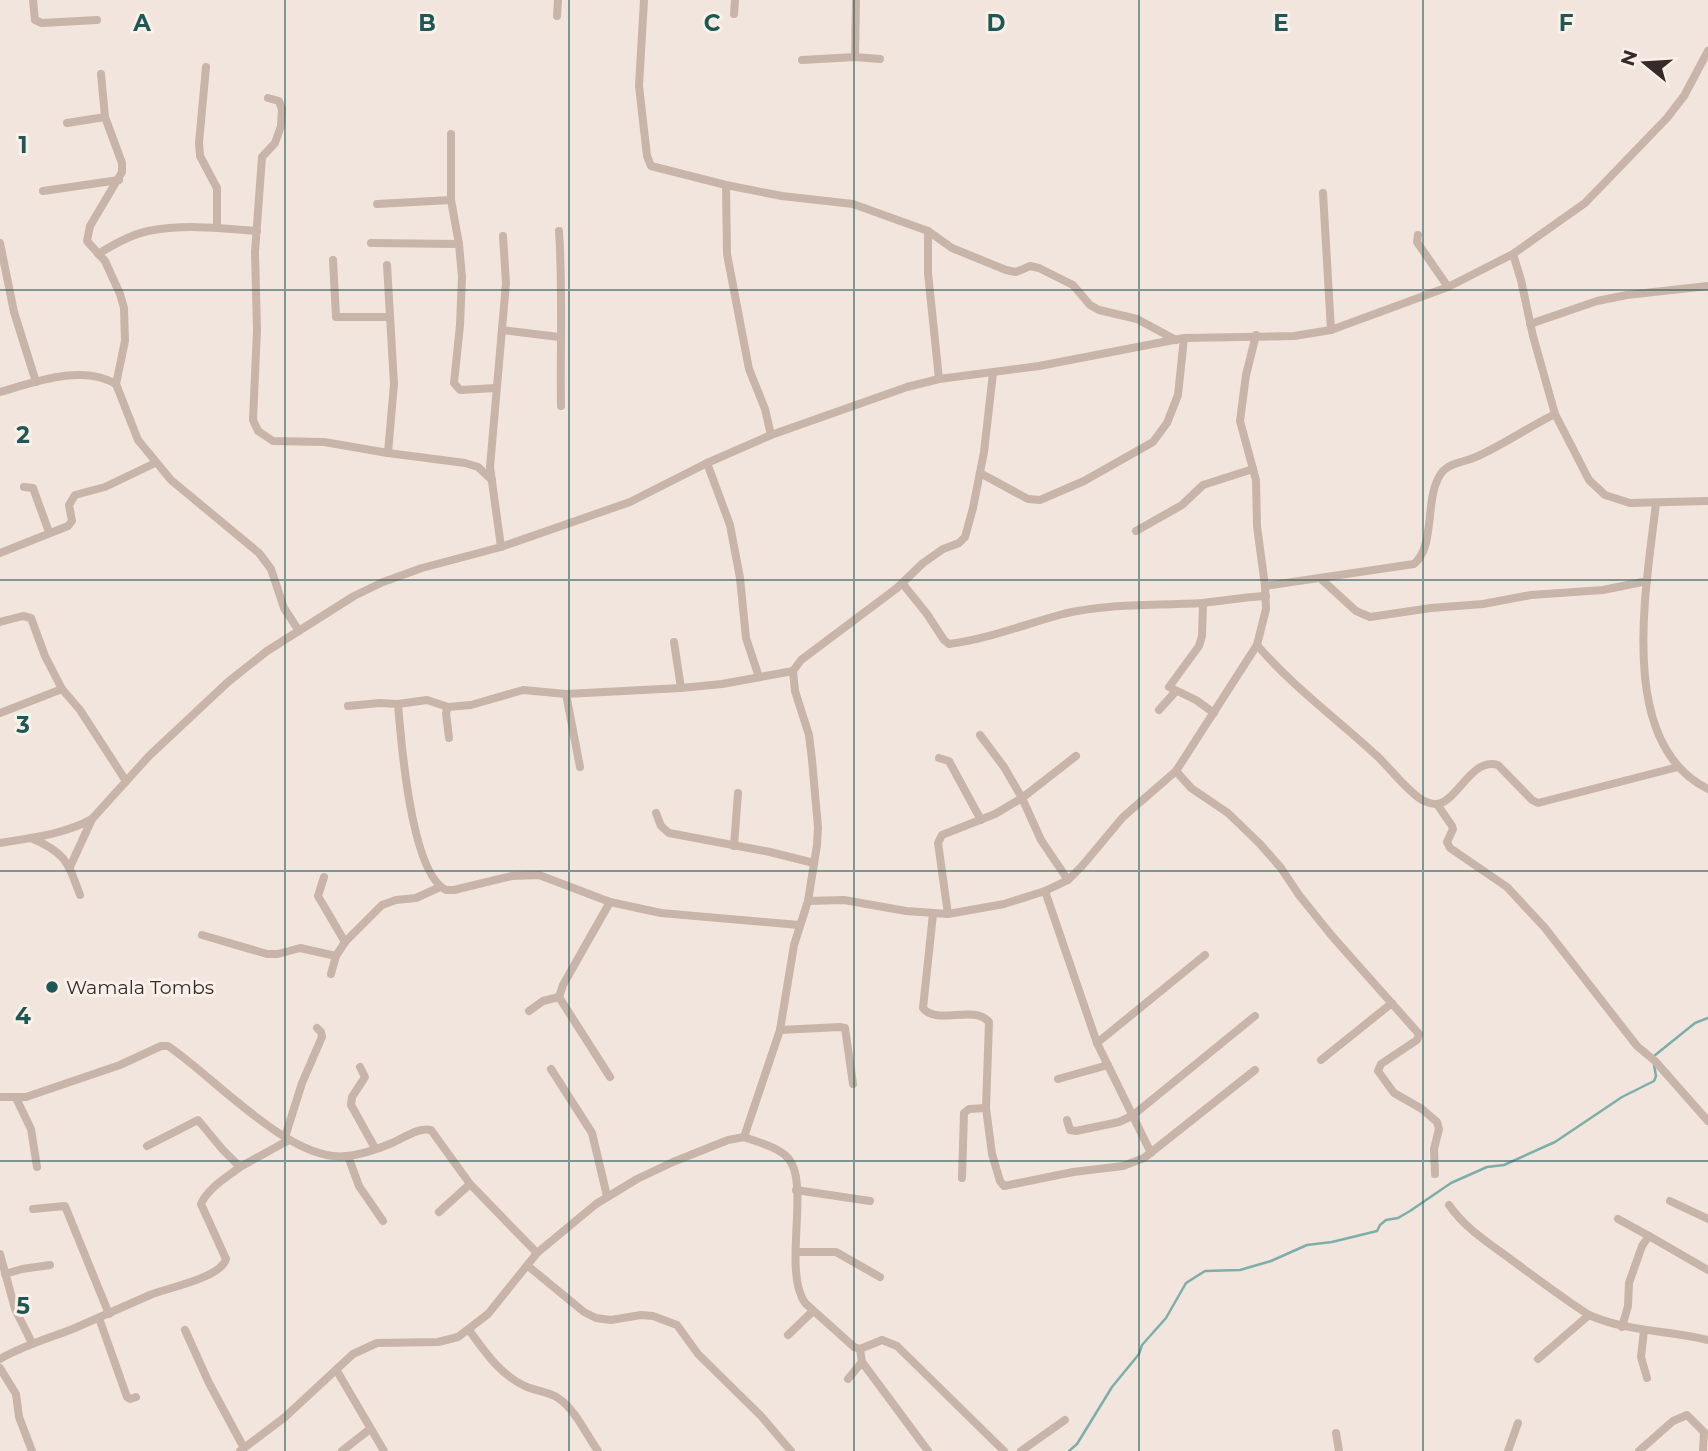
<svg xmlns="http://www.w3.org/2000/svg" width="1708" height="1451" font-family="Montserrat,sans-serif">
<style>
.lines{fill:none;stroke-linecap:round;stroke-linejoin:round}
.stream{stroke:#7daeaa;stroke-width:2.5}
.minor{stroke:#c9b4a9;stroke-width:8}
.grid{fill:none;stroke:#1f5754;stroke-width:2;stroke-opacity:0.55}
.poi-dot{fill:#1f5754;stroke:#f9f0e9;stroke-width:2.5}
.labels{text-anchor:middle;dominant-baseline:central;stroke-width:6;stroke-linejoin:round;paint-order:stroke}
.poi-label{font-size:19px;fill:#372b29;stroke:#f9f0e9;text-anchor:start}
.grid-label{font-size:23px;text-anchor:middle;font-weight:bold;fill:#1f5754;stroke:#f9f0e9;stroke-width:6;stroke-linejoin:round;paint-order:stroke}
</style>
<rect width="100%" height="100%" fill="#f1e5dd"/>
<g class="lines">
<g class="stream">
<path d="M1654,1056l41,-33 13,-5"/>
<path d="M1069,1451l8,-7 35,-57 27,-33 3,-9 24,-27 20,-35 19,-12 35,-1 31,-9 36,-16 25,-3 45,-11 3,-6 6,-5 12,-2 12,-7 41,-28 36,-16 17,-2 51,-23 67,-45 32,-16 2,-5 -2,-11"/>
</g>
<g class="minor">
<path d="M33,0l2,20 7,3 55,-3"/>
<path d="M644,0l-5,86 8,70 4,10 75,19 56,11 71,8 75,27 24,17 54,22 10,2 14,-6 9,2 34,17 17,20 9,5 38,9 39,21"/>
<path d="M734,14l1,-14"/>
<path d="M557,16l1,-16"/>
<path d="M855,57l1,-57"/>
<path d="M802,60l53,-3 25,2"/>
<path d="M206,67l-7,76 1,13 17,32v39"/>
<path d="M101,74l4,43 17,46v9l-32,54 -3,15 18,20 15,33 4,14 1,33 -9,43 22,56 33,40 88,73 12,16 13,39 15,23"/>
<path d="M268,98l11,3 3,8 -1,17 -6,17 -13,14 -7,95 2,78 -4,90 5,11 15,10 51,1 64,11"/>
<path d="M67,123l38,-6"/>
<path d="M451,134v66l8,44 3,33 -2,48 -6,58 6,7 36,-2"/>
<path d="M726,185l1,69 22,115 16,40 6,26"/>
<path d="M43,191l76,-11"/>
<path d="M1323,193l8,137"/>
<path d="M377,204l74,-4"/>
<path d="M559,231c4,58 1,117 2,175"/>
<path d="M928,231v42l11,106"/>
<path d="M1418,235l-1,7 31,45"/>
<path d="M0,243l14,69 22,70"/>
<path d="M371,243l88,1"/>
<path d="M98,254c15,-9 32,-19 50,-23 36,-7 72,-3 109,0"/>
<path d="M1513,254l8,26 12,56 22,78 34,66 16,15 25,8 78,-2"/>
<path d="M333,260l3,57h54"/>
<path d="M387,265l7,119 -6,69 77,10 13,4 14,13"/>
<path d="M1530,324l67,-23 30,-6 81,-9"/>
<path d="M502,330l57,7"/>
<path d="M0,392c35,-10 82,-28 116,-8"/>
<path d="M707,463l23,62 10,53 6,60 13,39"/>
<path d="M980,473l48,26 12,1 44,-19 69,-39 14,-19 11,-28 6,-57"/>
<path d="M24,487l9,1 16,44"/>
<path d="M1656,503c-9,82 -41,240 52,286"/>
<path d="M1136,531l46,-26 21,-20 50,-16"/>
<path d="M501,547l-11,-80 16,-184 -3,-47"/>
<path d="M0,553l68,-27 4,-5 -3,-16 6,-10 30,-8 50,-24"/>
<path d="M1320,578l36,33 14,6 61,-9 52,-4 48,-9 72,-5 44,-9"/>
<path d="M902,583l25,31 17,26 5,4c40,-5 76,-20 114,-30 46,-11 92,-8 139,-11 21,-2 42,-6 64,-7"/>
<path d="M1265,586l149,-22c23,-19 9,-70 29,-93 8,-9 24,-9 35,-15 26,-12 51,-29 77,-42"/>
<path d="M1203,603l-1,33 -3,10 -30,41 27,13 18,13"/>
<path d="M0,622l23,-6 8,2 14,38 17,33 18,21 46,71"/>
<path d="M674,642l7,46"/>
<path d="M1257,645c36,42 79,73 119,110 15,14 29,34 46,45 5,2 10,5 16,4 20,-4 34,-47 60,-39l34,35 6,3 140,-36"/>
<path d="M566,694l14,73"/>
<path d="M398,704l29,-4 21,7"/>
<path d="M348,706l32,-3 18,1c3,37 13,169 48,186h8l58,-14 27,-1 71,27 51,11 138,12"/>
<path d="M1159,710l17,-19"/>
<path d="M0,713l62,-24"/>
<path d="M980,735l24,32 18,31 19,42 27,40"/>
<path d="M449,738l-3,-25 2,-6 23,-2 52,-15 43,4 115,-6 41,-4 71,-13"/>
<path d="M939,758l10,3 32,59"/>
<path d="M1176,771l15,17 37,25 32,31 21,24 18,27 33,41 87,98 -2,6 -36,24 -3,7 16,22 28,16 15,13 2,7 -5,20 1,25"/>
<path d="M1437,804l15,22 1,3 -6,13 3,6 57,39 38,41 92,118 18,15 53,60"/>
<path d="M656,813l5,13 8,7 101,19 44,11"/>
<path d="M31,838c34,14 37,24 49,57"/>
<path d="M0,843c31,-5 65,-9 92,-24l57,-63 79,-74 39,-31 87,-55 29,-14 39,-14 79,-21 129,-45 77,-39 64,-28 136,-48 32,-8 100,-13 145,-28 110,-2 37,-6 117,-43 65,-33 72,-51 82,-85 17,-22 24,-45"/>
<path d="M734,846l4,-53"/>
<path d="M70,867l22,-48"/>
<path d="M324,877l-6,19 27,46"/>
<path d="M1045,891l52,152 54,110"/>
<path d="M808,901l36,-1 62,11 42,3 56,-10 41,-13 23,-11 14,-14 41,-49 53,-46 81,-126 9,-36 -1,-23 -8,-60 -1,-46 -16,-59 6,-46 10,-40"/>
<path d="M933,914l-10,94c14,18 51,-4 66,14l-3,86 6,46 8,27 4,5 69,-14 50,-6 21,-8 111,-88"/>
<path d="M948,914l-10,-71 4,-8 53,-21 27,-16 54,-42"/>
<path d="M202,935l65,19h11l22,-6 36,8"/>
<path d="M331,974l5,-18 9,-14 37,-37 14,-5 20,-2 24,-11"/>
<path d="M529,1011l14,-10 16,-4"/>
<path d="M780,1030l60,-3 5,1 8,56"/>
<path d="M1097,1043l108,-88"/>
<path d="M1321,1060l71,-57"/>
<path d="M360,1067l5,10 -13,20 -1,8 24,43"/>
<path d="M551,1069l41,64 15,63"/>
<path d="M610,1077l-51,-80 4,-12 47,-83"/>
<path d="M1058,1079l50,-14"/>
<path d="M0,1097h26l94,-32 41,-19h7c45,30 123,117 178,110 14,-1 32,-7 46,-13 12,-5 26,-16 39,-13l39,54 67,69"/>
<path d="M16,1098l15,31 6,38"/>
<path d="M1067,1120l3,10 6,1 43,-9 13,-6 123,-100"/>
<path d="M285,1137l17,-54 20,-46 -1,-5 -4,-4"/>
<path d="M744,1137c13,5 34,10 44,21 23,25 -6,112 17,145l49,44 6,2 22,-9 15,6 107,105"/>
<path d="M147,1146l51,-26 25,30 17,17 49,-27"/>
<path d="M348,1156l11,30 24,35"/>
<path d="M962,1178l2,-65 5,-4 17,-1"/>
<path d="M796,1190l74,11"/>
<path d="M1670,1201l38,18"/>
<path d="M1449,1205c16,23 38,37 60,53 27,20 52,39 80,57"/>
<path d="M33,1209l32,-3 44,108"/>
<path d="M439,1212l31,-28"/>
<path d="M1618,1219l31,17"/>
<path d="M797,1252h39l44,25"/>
<path d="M0,1254l15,55 17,34"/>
<path d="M528,1266l56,46 12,6 15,2 30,-5 12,1 24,9 21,29 63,62 30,35"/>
<path d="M5,1274l17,-5 28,-4"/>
<path d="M99,1318l28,79 3,2 6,-2"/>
<path d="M1622,1327l6,-21 1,-23 13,-37 7,-10 59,34"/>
<path d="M185,1330l24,53 35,65"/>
<path d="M469,1330c16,22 32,46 58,57 10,4 22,5 31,11 17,11 28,36 40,53"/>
<path d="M1644,1330l-3,27 6,21"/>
<path d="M788,1335l25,-24"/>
<path d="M860,1349l2,13 66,89"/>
<path d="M0,1359c24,-14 50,-21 75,-31 25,-11 50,-22 75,-33 16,-7 71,-17 76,-36l-25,-55c7,-16 26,-27 39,-37"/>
<path d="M1538,1359l51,-44c38,17 79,15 119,25"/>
<path d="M0,1368l16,26 3,23 13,34"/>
<path d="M337,1371l47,80"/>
<path d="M848,1379l14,-17"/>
<path d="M1336,1433l3,18"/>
<path d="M240,1451l45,-34 68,-63 24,-11 61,-1 20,-5 30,-23 49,-61 59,-49 41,-25 36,-17 55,-22 16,-3 36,-107 14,-85 14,-44 9,-56 1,-18 -6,-67 -3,-25 -14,-44 -2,-20 8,-11 96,-72 26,-25 20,-14 16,-6 6,-6 8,-29 11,-56 9,-79"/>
<path d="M342,1451l28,-22"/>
<path d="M1021,1451l44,-31"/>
<path d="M1508,1451l10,-28"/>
<path d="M1639,1451l34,-30 14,-6 17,17 -1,19"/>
</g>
</g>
<path class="grid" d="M285,0v1451M569,0v1451M854,0v1451M1139,0v1451M1423,0v1451M0,290h1708M0,580h1708M0,871h1708M0,1161h1708"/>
<circle class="poi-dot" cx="52" cy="987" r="7"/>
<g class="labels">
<g class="poi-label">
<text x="66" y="987">Wamala Tombs</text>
</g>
</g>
<g class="grid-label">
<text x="142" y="31">A</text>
<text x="427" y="31">B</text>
<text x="712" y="31">C</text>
<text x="996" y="31">D</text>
<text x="1281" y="31">E</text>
<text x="1566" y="31">F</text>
<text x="23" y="153">1</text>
<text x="23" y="443">2</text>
<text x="23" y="733">3</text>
<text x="23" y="1024">4</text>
<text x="23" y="1314">5</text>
</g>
<g transform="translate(1645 63) rotate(288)" stroke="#f9f0e9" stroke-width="5" paint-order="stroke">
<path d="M0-5L12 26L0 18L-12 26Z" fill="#372b29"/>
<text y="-10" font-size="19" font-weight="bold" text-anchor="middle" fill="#372b29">N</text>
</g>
</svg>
